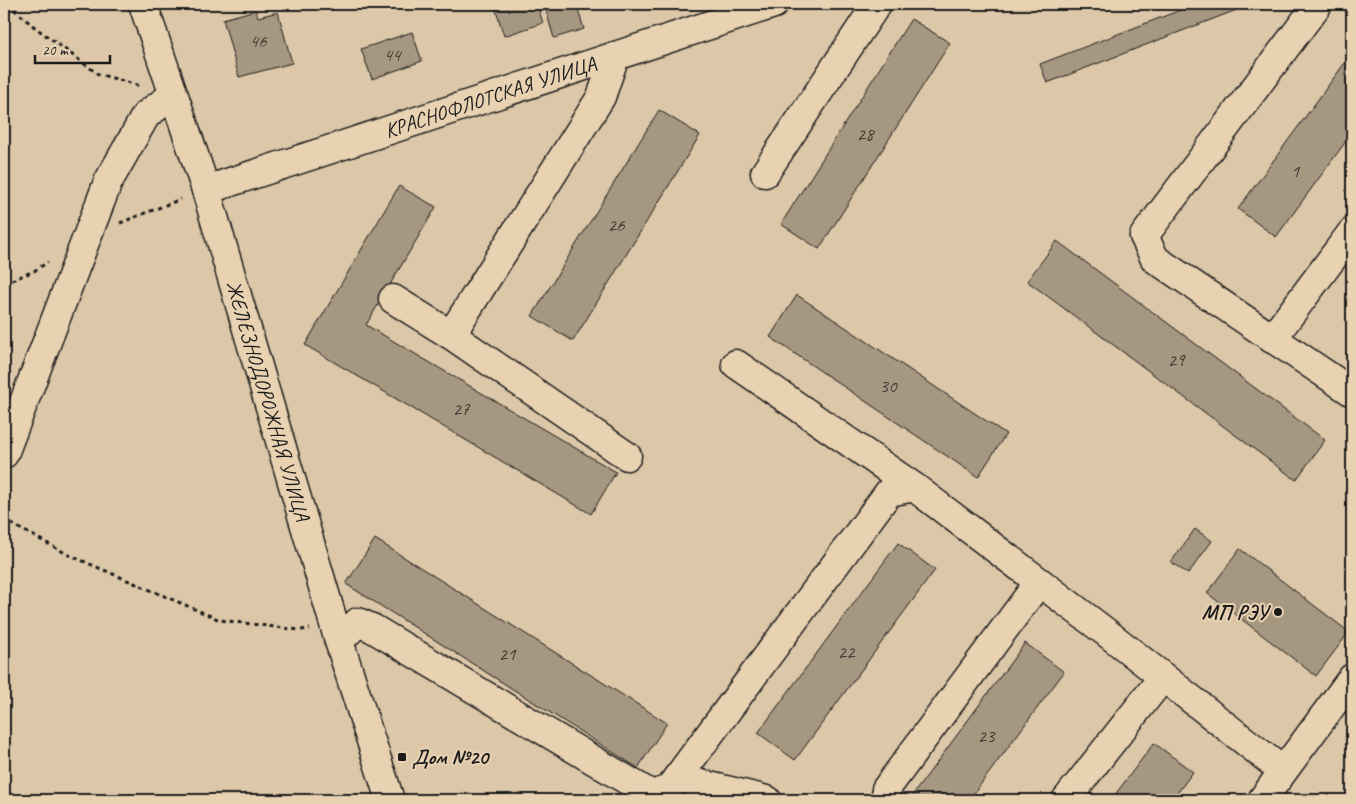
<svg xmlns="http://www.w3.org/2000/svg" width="1356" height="804" font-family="Caveat,sans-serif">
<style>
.building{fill:#a69780;stroke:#1c1c1c}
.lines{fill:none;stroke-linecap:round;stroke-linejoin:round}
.minor-casing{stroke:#1c1c1c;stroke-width:31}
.path{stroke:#1c1c1c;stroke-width:3;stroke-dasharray:4 4;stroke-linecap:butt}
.minor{stroke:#e8d2b1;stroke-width:28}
.poi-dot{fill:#1c1c1c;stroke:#e8d2b1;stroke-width:2}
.labels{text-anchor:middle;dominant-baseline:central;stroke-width:4;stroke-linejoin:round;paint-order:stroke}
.number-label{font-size:19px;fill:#3e3b35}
.street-label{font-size:21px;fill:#1c1c1c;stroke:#e8d2b1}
.poi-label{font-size:21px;font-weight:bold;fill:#1c1c1c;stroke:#e8d2b1;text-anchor:end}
</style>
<rect width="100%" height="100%" fill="#dcc7a8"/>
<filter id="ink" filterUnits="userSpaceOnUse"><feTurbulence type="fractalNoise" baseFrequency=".02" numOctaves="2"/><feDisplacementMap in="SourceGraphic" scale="10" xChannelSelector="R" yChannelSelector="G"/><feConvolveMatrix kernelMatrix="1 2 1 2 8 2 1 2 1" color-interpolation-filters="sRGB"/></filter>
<g filter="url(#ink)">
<g class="building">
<path d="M494,4h43l6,19 -39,13z"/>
<path d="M544,4h32l8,25 -30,9z"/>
<path d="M1196,4h56l-205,79 -7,-19z"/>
<path d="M256,10l2,7 20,-5 14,51 -53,14 -16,-58z"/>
<path d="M911,19l39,24 -131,206 -38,-25z"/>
<path d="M412,32l10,29 -50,18 -11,-30z"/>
<path d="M1352,53v80l-76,104 -38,-28z"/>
<path d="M659,110l41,25 -127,206 -41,-25z"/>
<path d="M399,186l37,21 -70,118 250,147 -25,42 -286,-169z"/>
<path d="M1057,241l268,199 -29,40 -269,-199z"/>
<path d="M797,295l209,139 -28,43 -208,-140z"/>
<path d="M1195,529l17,12 -24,33 -17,-12z"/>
<path d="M375,539l292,184 -29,45 -292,-184z"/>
<path d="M898,543l37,27 -140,190 -37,-27z"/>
<path d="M1240,549l109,83 -33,44 -109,-83z"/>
<path d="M1025,643l39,29 -95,128h-60z"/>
<path d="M1154,743l39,29 -21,28h-61z"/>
</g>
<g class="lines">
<g class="minor-casing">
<g id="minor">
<path id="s1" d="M143,4l63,186 133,451 51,159"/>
<path d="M1318,4l-174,232 11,23 197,133"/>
<path d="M765,173l112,-169"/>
<path id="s2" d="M206,190l568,-186"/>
<path d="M393,299l58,36 176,121"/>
<path d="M451,335l150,-238 14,-41"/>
<path d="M1272,339l80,-107"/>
<path d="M736,364l178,123"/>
<path d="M4,454l104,-272 38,-67 27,-20"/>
<path d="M339,641l19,-19 14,6 280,167 17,-6 220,-297 25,-5 193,146 176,138"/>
<path d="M677,778l90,22"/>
<path d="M886,789l153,-207"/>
<path d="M1066,800l97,-123"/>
<path d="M1262,800l90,-122"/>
</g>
</g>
<g class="path">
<path d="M8,4l24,21 66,49 43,12"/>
<path d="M120,223l61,-24"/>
<path d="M4,283l30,-12 14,-9"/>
<path d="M4,520l65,35 151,65 80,10 10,-1"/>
</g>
<use href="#minor" class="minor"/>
</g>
</g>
<g class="poi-dot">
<circle cx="1278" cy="612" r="5"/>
<rect x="397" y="752" width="10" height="10" rx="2.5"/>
</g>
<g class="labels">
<g class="number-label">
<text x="258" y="41">46</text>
<text x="392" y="55">44</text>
<text x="865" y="134">28</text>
<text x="1295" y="171">1</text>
<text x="616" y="225">26</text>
<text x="1176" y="360">29</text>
<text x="888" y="386">30</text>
<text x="461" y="409">27</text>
<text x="846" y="652">22</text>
<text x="507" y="654">21</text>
<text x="986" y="736">23</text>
</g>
<g class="street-label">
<text stroke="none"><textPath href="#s2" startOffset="299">КРАСНОФЛОТСКАЯ УЛИЦА</textPath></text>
<text stroke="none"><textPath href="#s1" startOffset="416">ЖЕЛЕЗНОДОРОЖНАЯ УЛИЦА</textPath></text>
</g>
<g class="poi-label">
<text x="1268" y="612">МП РЭУ</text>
<text x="412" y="757" text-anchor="start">Дом №20</text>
</g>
</g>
<rect width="1356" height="804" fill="none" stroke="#e8d2b1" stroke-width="20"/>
<rect x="10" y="10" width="1336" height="784" fill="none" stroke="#1c1c1c" stroke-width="2" filter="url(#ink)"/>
<path d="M35 55v8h75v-8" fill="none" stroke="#1c1c1c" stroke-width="2.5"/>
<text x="42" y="55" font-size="15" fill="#1c1c1c" stroke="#e8d2b1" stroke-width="4" paint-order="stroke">20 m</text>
</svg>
